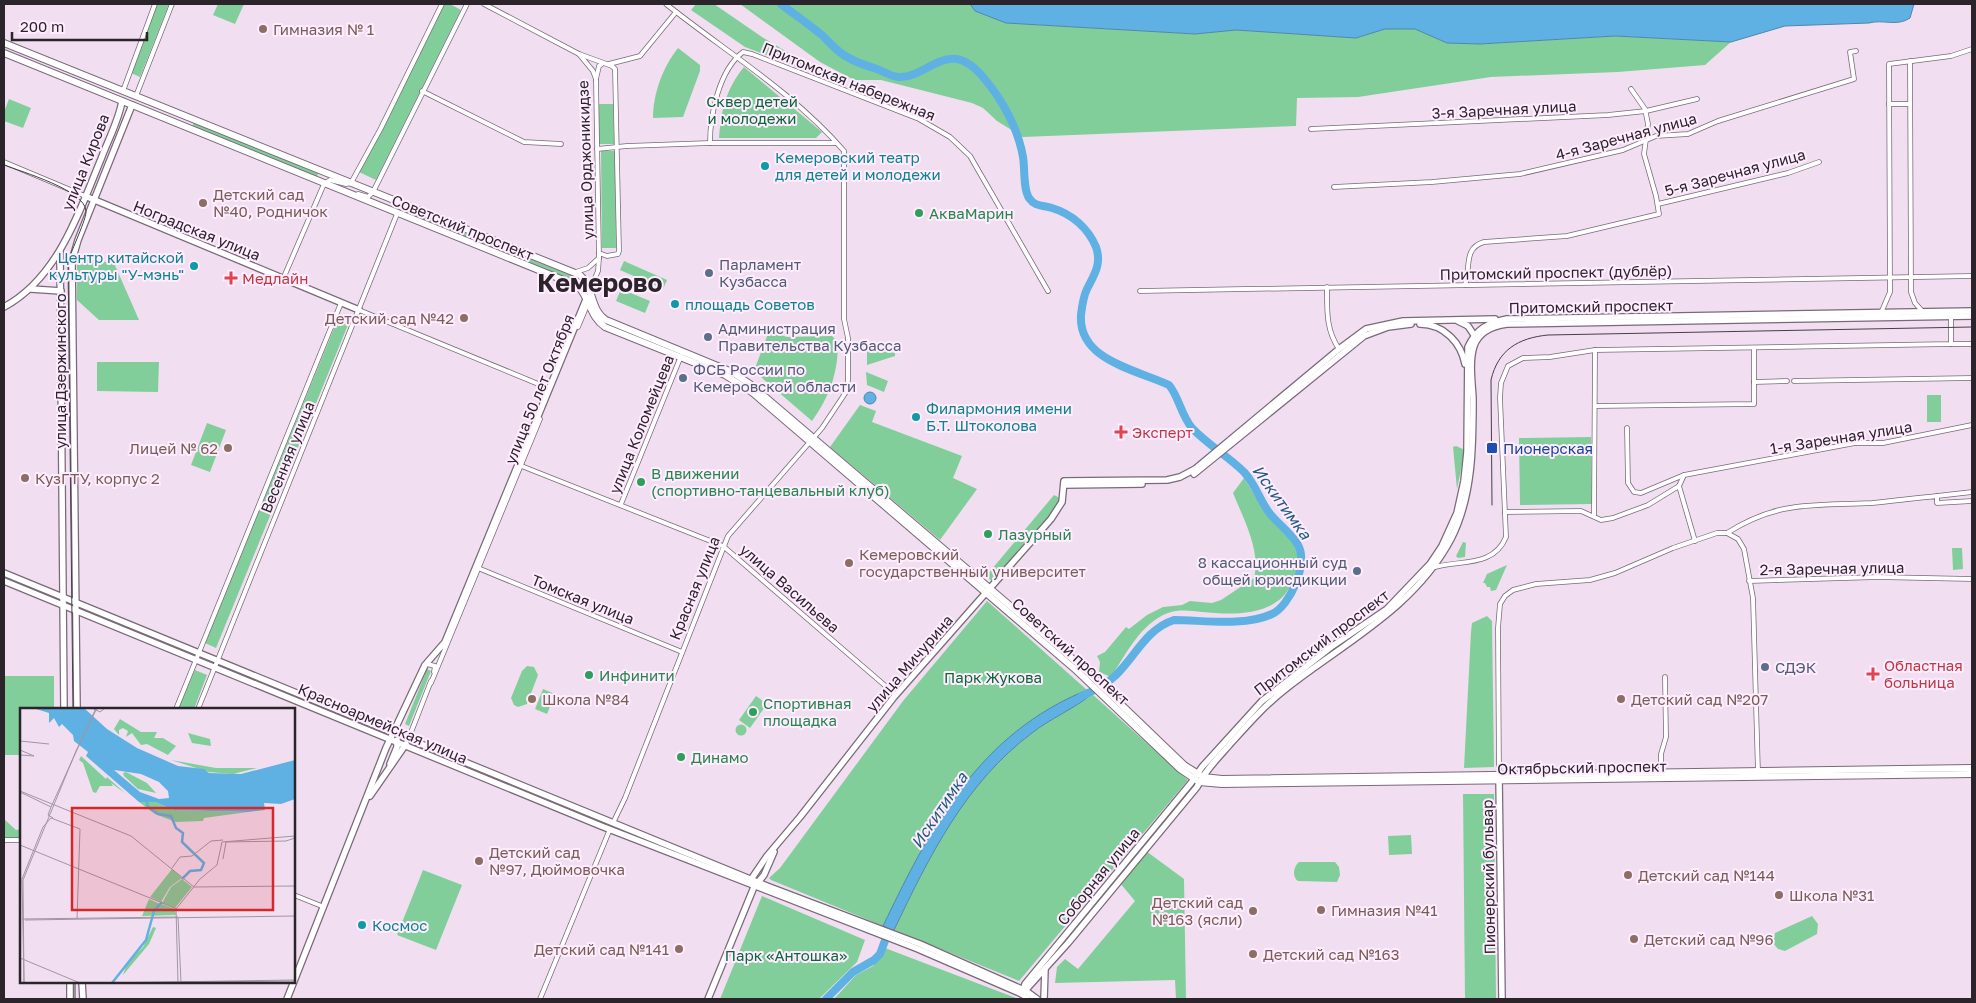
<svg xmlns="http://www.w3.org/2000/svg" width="1976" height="1003" font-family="'Golos Text',sans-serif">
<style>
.green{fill:#82ce9a}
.water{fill:#5fb1e3;stroke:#4f87ac}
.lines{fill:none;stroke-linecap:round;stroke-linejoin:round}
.river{stroke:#5fb1e3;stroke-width:8}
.street-casing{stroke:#796979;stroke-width:5.5}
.secondary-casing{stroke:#796979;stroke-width:8}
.primary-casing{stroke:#796979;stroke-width:8}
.street{stroke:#fff;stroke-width:4}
.secondary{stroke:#fff;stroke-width:5.5}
.primary{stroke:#fff;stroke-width:6}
.tram{stroke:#463e46;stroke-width:1}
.rail{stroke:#463e46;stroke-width:1}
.education-dot{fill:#8d6e63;stroke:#ffecff;stroke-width:2}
.culture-dot{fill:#0f9aa8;stroke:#ffecff;stroke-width:2}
.leisure-dot{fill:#2e9e5b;stroke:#ffecff;stroke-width:2}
.service-dot{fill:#5c6f8a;stroke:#ffecff;stroke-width:2}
.health-dot{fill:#e0444e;stroke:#ffecff;stroke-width:2}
.transit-dot{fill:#1a4fb4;stroke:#ffecff;stroke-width:2}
.labels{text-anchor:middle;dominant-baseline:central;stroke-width:4;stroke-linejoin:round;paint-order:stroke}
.education-label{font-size:15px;fill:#785e54;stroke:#ffecff;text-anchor:start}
.street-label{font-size:15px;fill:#2b252b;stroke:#ffecff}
.park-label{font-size:15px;fill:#0b6737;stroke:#ffecff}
.culture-label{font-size:15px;fill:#0d838f;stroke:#ffecff;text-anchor:start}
.leisure-label{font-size:15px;fill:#27864d;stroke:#ffecff;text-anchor:start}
.service-label{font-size:15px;fill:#4e5e75;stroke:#ffecff;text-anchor:start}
.health-label{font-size:15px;fill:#be3a42;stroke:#ffecff;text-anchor:start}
.transit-label{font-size:15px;fill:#164399;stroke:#ffecff;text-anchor:start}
.water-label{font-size:16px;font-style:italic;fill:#205d7f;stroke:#ffecff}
.town-label{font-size:25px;font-weight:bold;fill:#2b252b;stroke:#ffecff}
.inset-river{fill:none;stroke:#5fb1e3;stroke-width:2.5}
.inset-road{fill:none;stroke:#a295a2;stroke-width:1}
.view{fill:#d62828;fill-opacity:0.15;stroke:#d62828;stroke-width:2.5}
.inset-edge{fill:none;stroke:#2b252b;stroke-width:2.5}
</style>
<rect width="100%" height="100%" fill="#f1dff1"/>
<g class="green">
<path d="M156,4h13l-29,73 -11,-5z"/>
<path d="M218,4h26l-9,20 -22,-9z"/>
<path d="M444,4h6l11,6 -85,170 -17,-8z"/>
<path d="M696,4h18l48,33 62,37 1,3 -80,-30 -54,-37z"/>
<path d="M740,4h230l5,7 31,12 189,11 40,-4 121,8 29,-9h30l32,14 33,1 135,-8 116,6 -26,23 -87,7 -127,5 -133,20 -61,1 -1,28 -273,11 -26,-16 -14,-13 -11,-5 -91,-23h-27l-34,-18z"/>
<path d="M678,48l22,17v6l-17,46 -30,1c0,-25 10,-51 25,-70z"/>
<path d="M744,67l78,65 -6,6h-97c2,-28 7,-49 25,-71z"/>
<path d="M9,99l22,9 -8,20 -19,-7v-9z"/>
<path d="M613,104l1,40h-15v-40z"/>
<path d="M194,122l124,51 -1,5 -125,-51z"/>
<path d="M601,151h14l1,97h-14z"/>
<path d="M406,209l84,33 1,4 -86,-32z"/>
<path d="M515,253l57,23 -2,4 -57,-23z"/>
<path d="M77,258l37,5 25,57h-40l-22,-20z"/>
<path d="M624,261l43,19 -4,9 -43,-19z"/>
<path d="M621,289l29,12 -5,12 -29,-12z"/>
<path d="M340,314l10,6 -134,328 -11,-5z"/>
<path d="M769,331l18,6 45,-1 6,6c0,31 -8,54 -26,79l-58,-50z"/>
<path d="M867,348l28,5v3l-28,9z"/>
<path d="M97,362h62l-1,30 -61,-1z"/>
<path d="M866,372l22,9 -4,11 -17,-7z"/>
<rect x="1927" y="395" width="14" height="27"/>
<path d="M860,405l16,6 -4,11 90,34 -9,22 24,11 -37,51 -110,-93z"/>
<path d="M207,423l19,7 -16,42 -19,-7z"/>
<path d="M1591,437l1,67 -72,1 -1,-67z"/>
<path d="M1456,446l9,4 -8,39 -4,-42z"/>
<path d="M1244,478l21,34 20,21 12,8c4,16 1,29 -6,44 -16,32 -58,30 -89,27 -11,-1 -22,-3 -34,1 -27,10 -42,41 -57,64l-12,-5 1,-10 -3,-6 8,-4 21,-25 3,2 18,-14 16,-8 19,-2 8,-4 22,2 9,-3 33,-22c7,-28 -11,-60 -21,-85z"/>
<path d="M1054,495l6,3 -2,8 -64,77 -8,-7z"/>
<path d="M1463,542l3,1 -1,14 -7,1 -2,-2z"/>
<path d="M1952,548h10l1,21 -10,1z"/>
<path d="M1507,565l-11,25 -5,1 -1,-4h-3l-2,-4h-2l4,-9z"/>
<path d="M987,601l100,89c-108,45 -156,136 -204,236l-112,-46 -2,-2 11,-10 123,-167z"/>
<path d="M1487,616l5,5 2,146 -30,1 7,-136 1,-9z"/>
<path d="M527,666l7,1 4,8 -11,29 -9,3 -4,-2 -3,-7 11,-27z"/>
<path d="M427,669l4,2 -22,55 -4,-2z"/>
<path d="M195,670l12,5 -13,34h-16z"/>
<path d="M4,676h50v33h-33v46h-17z"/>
<path d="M543,689l12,5 -8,20 -12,-5z"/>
<path d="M1092,694l96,86 -169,201 -125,-51c35,-73 70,-147 138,-197 19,-15 42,-24 60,-39z"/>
<path d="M756,696l11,8 -17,24 -11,-8z"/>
<circle cx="741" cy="730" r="5.5"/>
<path d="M1463,794h31l2,205h-31z"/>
<path d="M4,819l12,11 5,-1v9l-17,1z"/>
<path d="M1411,835l1,19 -23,1 -1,-19z"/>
<path d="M1146,851l38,28 2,120h-10l-1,-19 -120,3 2,-16 8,-8 13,10 57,-68 -15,-18z"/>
<path d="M1299,862h36l4,5 1,8 -3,7 -39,-1c-6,-4 -5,-14 1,-19z"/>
<path d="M423,870l39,15 -26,65 -39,-15z"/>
<path d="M762,896l103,44 -8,22 -38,37h-99z"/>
<path d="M1812,916l6,8 -1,10 -32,17 -7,-2 -5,-6 2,-10z"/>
<path d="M885,948l131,50 1,1h-183l22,-24 17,-9z"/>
</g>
<g class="water">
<path d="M970,4h944l-4,14c-13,9 -27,1 -41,5l-84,3 -54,16 -116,-6 -135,8 -33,-1 -32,-14h-30l-29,9 -120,-8 -41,4 -189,-11 -31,-12z"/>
<circle cx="870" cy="398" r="6"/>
<path d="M1087,690l5,4c-18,15 -41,24 -60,39 -67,50 -103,124 -138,197l-11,-4c48,-100 96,-192 204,-236z"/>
</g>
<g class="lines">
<g class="river">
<path d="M781,4c14,11 29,21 42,32 8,8 15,17 26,22 8,5 19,8 28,11 7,3 14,7 21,8 30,2 50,-42 85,0 19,22 35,51 40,80 2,11 0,32 6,41 6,9 14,7 23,10 20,6 36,20 44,39 6,17 -2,28 -9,42 -4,8 -5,18 -6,26 -3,46 57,55 88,70 10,12 12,30 23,43 16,17 36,28 52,44 11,12 15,26 24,39 8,12 23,21 30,34 11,18 -8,61 -26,69 -28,13 -69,6 -98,6 -28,9 -39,37 -59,56 -8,8 -22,15 -33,20"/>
<path d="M826,999l27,-27 21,-12 6,-6 13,-35"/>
</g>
<g class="street-casing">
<g id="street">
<path d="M484,4l95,50 33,12 3,3 4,182 -1,3 -11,2 -8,-3"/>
<path d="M579,54l14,17 3,8 3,179 -1,13 -8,18"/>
<path d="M1910,61l1,231 4,11 8,9"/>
<path d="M609,64l31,-8 36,-44"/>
<path d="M596,79l3,-13 3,-2"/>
<path d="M123,91l32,-87"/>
<path d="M422,91l102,51 37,2"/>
<path d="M136,96l36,-92"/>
<path d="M1889,104h21"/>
<path d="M1311,129l297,-14 38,-4 51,-12"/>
<path d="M710,143c0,-28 9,-73 33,-91l9,2 167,65 31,18 20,19 78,135"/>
<path d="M597,149l30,-3 83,-3h126"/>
<path d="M4,162l81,34"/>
<path d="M1334,187l98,-5 88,-8 103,-24 33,-14 32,-2 30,-13 136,-42 -4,-27 6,-1"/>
<path d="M358,194l10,3 5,-5 94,-188"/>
<path d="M1658,204l130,-31 31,-11"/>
<path d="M576,272l12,-4 11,-10"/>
<path d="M283,279l41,-95 6,-4 16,4 5,-1 30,-55 61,-124"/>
<path d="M1465,285c6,-17 -2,-37 19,-43l83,-6 92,-22 -3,-18 -12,-42 4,-30 -3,-15 -14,-20"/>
<path d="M1327,287c0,24 -1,43 12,62"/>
<path d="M1140,291l832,-15"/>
<path d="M359,310l189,78"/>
<path d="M1881,313l9,-21 -1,-228 62,-8 21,-7"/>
<path d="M578,327l10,-24"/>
<path d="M1951,344h21"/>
<path d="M1794,381l178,-3"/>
<path d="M1754,382l33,-1"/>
<path d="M1595,406l159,-2v-56"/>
<path d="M1627,428l1,55 6,9 7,1 43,-18 171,-32h28l89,-18"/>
<path d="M519,465l204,81 173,149"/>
<path d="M1684,475l-5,11 16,55"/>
<path d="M1937,496l35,-4"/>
<path d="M621,504l60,-148"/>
<path d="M1505,512l76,-1 20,9 12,-2 35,-13 31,-19"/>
<path d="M1594,515l1,-165 356,-6v-28"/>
<path d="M1727,533c52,-33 87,-27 145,-30 21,-2 43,-5 65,-7v7l35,-2"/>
<path d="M1435,567c26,-7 59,0 71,-30l-6,-139 1,-15 7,-17 15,-8 27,-1 45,-7"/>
<path d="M478,568l204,84"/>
<path d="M1749,581l129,-4 94,2"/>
<path d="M427,664l8,2 -1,6"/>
<path d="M431,683l109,-264"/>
<path d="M176,709l165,-406"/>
<path d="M198,709l199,-495"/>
<path d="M408,740l23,-59"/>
<path d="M1661,772v-18l5,-17 -1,-60"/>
<path d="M1499,775l-1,-147 2,-24 5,-8 8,-6 23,-6 54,-4 25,-7 58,-25 44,-15h10l11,6 6,10 9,49 5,175"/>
<path d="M613,823l12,-25 103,-262 94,-108 24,-36 2,-12v-42l-4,-19v-168c-50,-58 -119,-100 -178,-147"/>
<path d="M4,840h17"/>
<path d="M294,895l30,12"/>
<path d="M540,999l70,-170"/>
</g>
</g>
<g class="secondary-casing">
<g id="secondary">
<path d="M85,196l274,114"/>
<path d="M60,252l4,457"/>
<path d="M31,289l30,2"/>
<path d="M4,307c54,-29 75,-95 97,-148 7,-19 18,-39 21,-58"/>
<path d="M1458,321l10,5 8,12"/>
<path d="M1420,324c24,0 41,19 45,40"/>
<path d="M1194,474l170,-138 24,-9 23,-3"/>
<path d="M1064,485l78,-1"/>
<path d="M4,573l763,313 153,58 106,47 11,8"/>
<path d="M4,581l597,245 317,123 104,45 6,5"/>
<path d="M77,709l-5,-448 6,-21 54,-135"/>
<path d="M390,764l7,-17v-7"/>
<path d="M1499,777l3,222"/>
<path d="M370,796l36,-52"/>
<path d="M753,882l-1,-4 15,-22 33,-39 94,-120 157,-178 11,-17 2,-21 103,-1 13,-3 15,-8 144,-120 27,-20 37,-8 92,-2"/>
<path d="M70,982v17"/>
<path d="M82,982l1,17"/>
<path d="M1022,994l3,-10 166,-201 11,-16 60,-66 69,-54 56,-38 43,-45 12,-18 15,-33 7,-32 3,-29 1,-105c9,-19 20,-24 39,-28l465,-8"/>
<path d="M1022,994l46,-51 129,-156c8,-17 23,-31 35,-45 18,-20 35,-39 56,-55 59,-46 127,-80 163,-148 22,-43 22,-94 22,-141 -1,-16 -4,-37 1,-52 5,-15 19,-20 33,-22l465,-8"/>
<path d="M287,999l99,-251 39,-83 20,-23 142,-345"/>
<path d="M708,999l46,-112 10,-12 10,-23"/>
<path d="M1044,999l1,-30"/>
</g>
</g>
<g class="primary-casing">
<g id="primary">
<path d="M4,43l576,232c14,12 10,35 26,45l126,52 18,12 332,283 102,98 19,12 19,2 750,-11"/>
<path d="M4,53l574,233c12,13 12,31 27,41l120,48 28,18 324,278 103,98 19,13 23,2 750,-10"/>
</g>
</g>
<use href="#street" class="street"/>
<use href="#secondary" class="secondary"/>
<use href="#primary" class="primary"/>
<g class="tram">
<path d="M4,165c18,7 81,25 82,46 1,7 -15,40 -18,51l5,447"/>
<path d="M75,982v17"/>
</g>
<path class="rail" d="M1492,505l-1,-125c7,-30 27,-42 57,-45l424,-8"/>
</g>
<g class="education-dot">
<circle cx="263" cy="29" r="5"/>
<circle cx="203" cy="203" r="5"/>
<circle cx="464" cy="318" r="5"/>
<circle cx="228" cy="448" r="5"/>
<circle cx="25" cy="478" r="5"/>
<circle cx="849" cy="563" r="5"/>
<circle cx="532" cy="699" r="5"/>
<circle cx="1621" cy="699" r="5"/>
<circle cx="479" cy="861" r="5"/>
<circle cx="1628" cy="875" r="5"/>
<circle cx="1779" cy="895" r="5"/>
<circle cx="1321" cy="910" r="5"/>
<circle cx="1253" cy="911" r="5"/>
<circle cx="1634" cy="939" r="5"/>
<circle cx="679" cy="949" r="5"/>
<circle cx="1253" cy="954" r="5"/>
</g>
<g class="culture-dot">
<circle cx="765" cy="166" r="5"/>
<circle cx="194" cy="266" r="5"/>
<circle cx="675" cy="304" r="5"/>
<circle cx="916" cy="417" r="5"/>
<circle cx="362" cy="925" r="5"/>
</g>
<g class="leisure-dot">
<circle cx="919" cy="213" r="5"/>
<circle cx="641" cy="482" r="5"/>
<circle cx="988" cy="534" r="5"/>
<circle cx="589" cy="675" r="5"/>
<circle cx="753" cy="712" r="5"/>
<circle cx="681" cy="757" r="5"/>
</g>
<g class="service-dot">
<circle cx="709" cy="273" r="5"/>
<circle cx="708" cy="337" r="5"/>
<circle cx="683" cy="378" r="5"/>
<circle cx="1357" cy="571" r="5"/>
<circle cx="1765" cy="667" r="5"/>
</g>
<g class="health-dot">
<path d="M228.5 270.5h5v5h5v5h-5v5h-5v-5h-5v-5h5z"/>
<path d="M1118.5 424.5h5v5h5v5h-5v5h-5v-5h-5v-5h5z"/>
<path d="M1870.5 666.5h5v5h5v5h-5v5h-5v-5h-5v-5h5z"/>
</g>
<rect class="transit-dot" x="1486" y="442" width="12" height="12" rx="2.5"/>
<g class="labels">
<g class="education-label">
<text x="273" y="29">Гимназия № 1</text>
<text x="213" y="194">Детский сад<tspan x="213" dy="17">№40, Родничок</tspan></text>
<text x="454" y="318" text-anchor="end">Детский сад №42</text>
<text x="218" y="448" text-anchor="end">Лицей № 62</text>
<text x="35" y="478">КузГТУ, корпус 2</text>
<text x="859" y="554">Кемеровский<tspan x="859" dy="17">государственный университет</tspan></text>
<text x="542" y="699">Школа №84</text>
<text x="1631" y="699">Детский сад №207</text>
<text x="489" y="852">Детский сад<tspan x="489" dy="17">№97, Дюймовочка</tspan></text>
<text x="1638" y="875">Детский сад №144</text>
<text x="1789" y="895">Школа №31</text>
<text x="1243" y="902" text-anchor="end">Детский сад<tspan x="1243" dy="17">№163 (ясли)</tspan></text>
<text x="1331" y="910">Гимназия №41</text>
<text x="1644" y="939">Детский сад №96</text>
<text x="669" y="949" text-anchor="end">Детский сад №141</text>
<text x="1263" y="954">Детский сад №163</text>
</g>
<g class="street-label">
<text transform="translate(849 81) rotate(22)">Притомская набережная</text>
<text transform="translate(1504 109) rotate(-3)">3-я Заречная улица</text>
<text transform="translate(1626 136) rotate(-15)">4-я Заречная улица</text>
<text transform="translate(585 160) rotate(-92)">улица Орджоникидзе</text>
<text transform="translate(85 162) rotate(-68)">улица Кирова</text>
<text transform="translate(1735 172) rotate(-15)">5-я Заречная улица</text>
<text transform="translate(463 227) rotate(22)">Советский проспект</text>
<text transform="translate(197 230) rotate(22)">Ноградская улица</text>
<text transform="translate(1556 272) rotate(-1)">Притомский проспект (дублёр)</text>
<text transform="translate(1591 306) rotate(-1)">Притомский проспект</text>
<text transform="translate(60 371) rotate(-90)">улица Дзержинского</text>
<text transform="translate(539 389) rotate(-68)">улица 50 лет Октября</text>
<text transform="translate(641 424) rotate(-68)">улица Коломейцева</text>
<text transform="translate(1841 437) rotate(-9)">1-я Заречная улица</text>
<text transform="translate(287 457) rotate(-68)">Весенняя улица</text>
<text transform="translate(1832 568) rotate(-1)">2-я Заречная улица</text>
<text transform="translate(694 588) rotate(-68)">Красная улица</text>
<text transform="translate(790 588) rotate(41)">улица Васильева</text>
<text transform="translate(583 599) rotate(22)">Томская улица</text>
<text transform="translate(1321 642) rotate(-37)">Притомский проспект</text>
<text transform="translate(1071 651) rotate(42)">Советский проспект</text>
<text transform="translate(909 663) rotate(-49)">улица Мичурина</text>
<text transform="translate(383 723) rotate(23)">Красноармейская улица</text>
<text transform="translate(1582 767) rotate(-1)">Октябрьский проспект</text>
<text transform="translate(1098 876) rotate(-51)">Соборная улица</text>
<text transform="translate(1488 877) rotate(-91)">Пионерский бульвар</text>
</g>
<g class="park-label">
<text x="752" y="101">Сквер детей<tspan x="752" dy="17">и молодежи</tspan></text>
<text x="993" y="677">Парк Жукова</text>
<text x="786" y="955">Парк «Антошка»</text>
</g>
<g class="culture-label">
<text x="775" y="157">Кемеровский театр<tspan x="775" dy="17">для детей и молодежи</tspan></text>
<text x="184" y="257" text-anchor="end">Центр китайской<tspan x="184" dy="17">культуры "У-мэнь"</tspan></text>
<text x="685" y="304">площадь Советов</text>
<text x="926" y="408">Филармония имени<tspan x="926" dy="17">Б.Т. Штоколова</tspan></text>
<text x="372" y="925">Космос</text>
</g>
<g class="leisure-label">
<text x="929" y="213">АкваМарин</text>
<text x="651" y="473">В движении<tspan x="651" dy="17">(спортивно-танцевальный клуб)</tspan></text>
<text x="998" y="534">Лазурный</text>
<text x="599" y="675">Инфинити</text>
<text x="763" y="703">Спортивная<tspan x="763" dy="17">площадка</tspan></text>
<text x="691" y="757">Динамо</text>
</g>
<g class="service-label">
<text x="719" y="264">Парламент<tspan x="719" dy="17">Кузбасса</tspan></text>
<text x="718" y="328">Администрация<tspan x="718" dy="17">Правительства Кузбасса</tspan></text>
<text x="693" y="369">ФСБ России по<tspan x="693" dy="17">Кемеровской области</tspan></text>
<text x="1347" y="562" text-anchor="end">8 кассационный суд<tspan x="1347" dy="17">общей юрисдикции</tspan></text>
<text x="1775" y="667">СДЭК</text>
</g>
<g class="health-label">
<text x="242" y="278">Медлайн</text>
<text x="1132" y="432">Эксперт</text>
<text x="1884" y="665">Областная<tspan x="1884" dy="17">больница</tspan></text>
</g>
<g class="transit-label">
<text x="1503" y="448">Пионерская</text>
</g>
<g class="water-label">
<text transform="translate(1282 502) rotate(54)">Искитимка</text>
<text transform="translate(939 810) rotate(-56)">Искитимка</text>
</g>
<g class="town-label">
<text x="600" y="282">Кемерово</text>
</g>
</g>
<g transform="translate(20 708)">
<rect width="275" height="275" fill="#f1dff1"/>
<path d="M100,11l21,13h16l-3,6h9l13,8 -8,9 -21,-11 -6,1 -9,-12 -6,4 2,-6 -5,-3 -4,2v5l-5,-6zM168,25l22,6 1,7 -19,-3zM61,48l25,23 1,-2 18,16 -14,-10 2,3h-13l-4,7 -3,-1 -10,-29 -4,-3zM151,52l45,8h41l-24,6 -24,-2zM106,64l21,11 9,10 -18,-4 -14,-13 -1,-3zM119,94h16l19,8 74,2 -44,6 -1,3 -27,1 -21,-8zM152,161l10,9 -12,9 -9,15 -11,-5zM162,171l10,8 -17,21 -13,-5 9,-16zM129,191l11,5 -5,6 7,-6 13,5 1,6 -34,1zM133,219l3,1 -7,16 -26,31 4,-12 16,-16z" fill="#82ce9a"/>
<path d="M13,0h51l23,21 30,19 41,18 26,3 5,4 32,1 54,-14v39l-14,5 -17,-1 1,7 -17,2 -74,-2 -19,-8h-16l-53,-46 2,-4 -14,-11 -1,-6 -11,-11 -3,3 5,9 -10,-18 -5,5v-10zM94,62l27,4 18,8 9,9 1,7 -10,1 -19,-7z" fill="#5fb1e3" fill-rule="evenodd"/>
<path class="inset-river" d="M126,91l2,8 10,7 13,2 5,12 7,5 -1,9 22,21 -3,7 -11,1 -8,8M92,275l34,-43 8,-29 8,-9"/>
<path class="inset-road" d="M72,0l8,4 5,-4M0,33l29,3M0,42l14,6 -14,-1M0,83l111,45 63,51 101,-1M0,84l31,15M33,110l-5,-3 3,-8 45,-99M0,137l157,64M203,151l3,-17 60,-1 9,-3M152,160l8,-11 12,-1 19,-15 12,-1M2,211l156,-2 3,65 114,-1M5,212l270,-4M0,250l60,25M4,275l-1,-103 53,-129 21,-43M4,275l-2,-104 21,-52 8,-9 29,11 -3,90M80,275l195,-3M158,275l-2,-74 24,-30 17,-14 5,-23 73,-6"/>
<path class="view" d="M52,100h201v102h-201z"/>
<rect width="275" height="275" class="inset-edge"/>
</g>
<rect width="1976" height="1003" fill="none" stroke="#2b252b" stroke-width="10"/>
<path d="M12 32v8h135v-8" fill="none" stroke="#2b252b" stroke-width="2.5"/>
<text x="20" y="32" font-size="15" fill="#2b252b" stroke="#ffecff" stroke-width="4" paint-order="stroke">200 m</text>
</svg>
